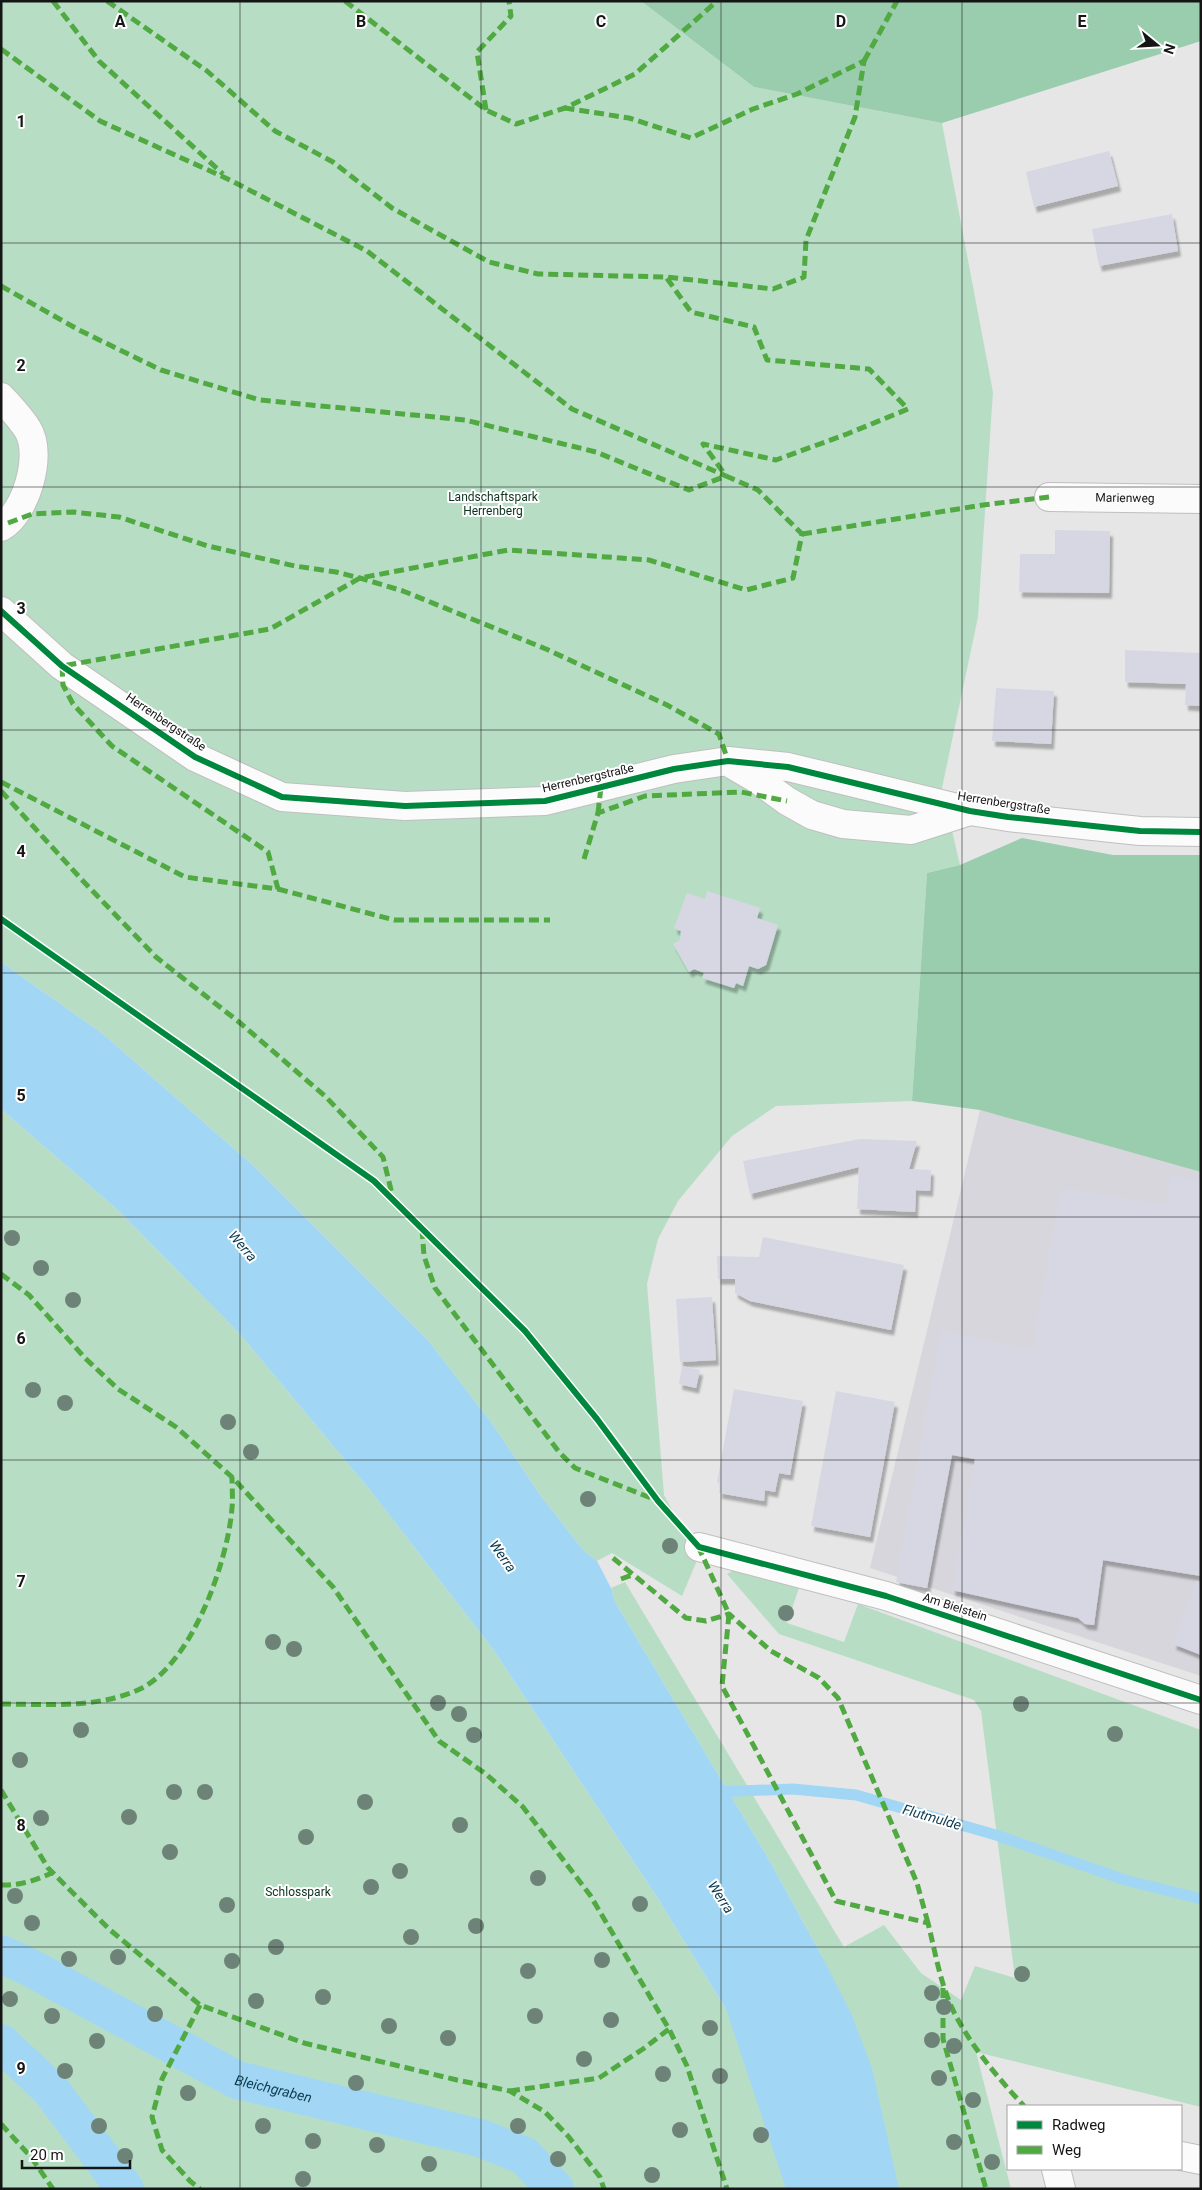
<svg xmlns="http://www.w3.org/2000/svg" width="1202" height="2190" font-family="Roboto,sans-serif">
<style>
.built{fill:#d6d6dc}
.green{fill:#b7dec5}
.forest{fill:#9accae}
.water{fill:#a1d7f4}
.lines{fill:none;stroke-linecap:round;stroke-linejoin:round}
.stream{stroke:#a1d7f4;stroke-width:11}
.canal{stroke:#a1d7f4;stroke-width:38}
.building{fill:#d7d7e4;filter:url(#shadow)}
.minor-casing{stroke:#bfbfc0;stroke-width:30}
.minor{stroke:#fbfbfb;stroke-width:28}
.quiet{stroke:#51a942;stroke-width:5;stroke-dasharray:10 5;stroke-linecap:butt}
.cycleway-casing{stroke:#fff;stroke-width:9}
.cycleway{stroke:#00873e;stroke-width:6}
.tree{fill:#6e8378}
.grid{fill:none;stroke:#151516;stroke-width:1;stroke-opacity:0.55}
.labels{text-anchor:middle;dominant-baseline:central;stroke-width:4;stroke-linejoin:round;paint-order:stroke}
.park-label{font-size:12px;fill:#0b321d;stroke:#fff}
.street-label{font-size:12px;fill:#151516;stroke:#fff}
.water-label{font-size:14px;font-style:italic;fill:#0c3a4e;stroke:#fff}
.grid-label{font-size:16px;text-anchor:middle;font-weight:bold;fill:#151516;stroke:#fff;stroke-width:4;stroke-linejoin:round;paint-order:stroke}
</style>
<defs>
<filter id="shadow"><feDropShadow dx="3" dy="5.5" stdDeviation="1" flood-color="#0004"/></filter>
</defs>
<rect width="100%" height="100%" fill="#e6e6e7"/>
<path class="built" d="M980,1110l221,62v504l-331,-108z"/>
<g class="green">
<path d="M1,1h640l113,86 188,36 51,269 -15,225 -36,171 18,77 -33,8 -15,228 -136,5 -44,30 -54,65 -20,38 -11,45 17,211 34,63 -16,38 -70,-43 -15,8 -13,-10 -43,-55 -50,-74 -64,-83 -171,-171 -153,-134 -102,-72z"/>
<path d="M1,1109l118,102 120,122 131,157 123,159 164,248 69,112 97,-51 -55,-100 -153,-256 -4,-14 14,-6 219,365 40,-22 37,48 40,27 14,-34 40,12 -34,-267 -7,-11 -195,-66 -52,-60 15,-9 58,20 -13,38 57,19 14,-38 343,126v377l-225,-55 35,137h-1010z"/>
</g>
<g class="forest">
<path d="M641,1h560v40l-259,82 -188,-36z"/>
<path d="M1022,838l91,17h88v317l-221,-62 -68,-9 15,-228 33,-8z"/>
</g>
<path class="water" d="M1,962l102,72 153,134 171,171 64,83 50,74 43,55 13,10 14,27 4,14 153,256 55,100 28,55 21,55 27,121h-113l-60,-180 -69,-112 -164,-248 -123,-159 -131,-157 -120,-122 -118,-102z"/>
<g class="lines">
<path class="stream" d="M714,1792l79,-3 63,6 140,40 129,45 76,19"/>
<g class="canal">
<path id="s1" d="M1,1954l28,13 208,113 243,58 45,18 30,33"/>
<path d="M1,2043l49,46 75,100"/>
</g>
</g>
<g class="building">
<path d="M1109,151l9,35 -84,21 -8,-35z"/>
<path d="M1172,214l6,37 -79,15 -7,-37z"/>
<path d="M1055,530l55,1 -1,62 -90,-1 1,-38h35z"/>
<path d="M1125,650l76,3v53l-16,-1 1,-21 -61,-2z"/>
<path d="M996,688l58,3 -3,53 -59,-3z"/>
<path d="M707,891l53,17 -3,10 21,7 -12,40 -8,4 -9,-3 -6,20 -7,-3 -2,5 -32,-10 2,-5 -10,-4 -5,3 -16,-28 7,-4 1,-9 -7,-3 13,-35 18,6z"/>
<path d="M860,1139l57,2 -8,28 22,1 -1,21 -14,-1 -1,22 -58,-3 2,-42 -109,27 -7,-33z"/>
<path d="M1171,1174l30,7v395l-98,-16 -9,65 -9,-1 -7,-6 -126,-28 23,-131 -23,-4 -25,133 -31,-6 45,-251 91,18 29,-161 104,17z"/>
<path d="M763,1237l141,28 -13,65 -141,-29 -15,-8v-14h-17l-1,-23 42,1z"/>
<path d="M712,1297l4,63 -36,2 -4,-63z"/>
<path d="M682,1366l18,4 -4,18 -17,-4z"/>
<path d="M734,1389l69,12 -13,74 -11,-2 -4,19 -10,-2 -1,11 -45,-8 1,-10 -3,-1z"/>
<path d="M836,1391l59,11 -25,135 -59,-11z"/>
<path d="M1196,1581l5,2v72l-28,-11z"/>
</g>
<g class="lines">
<g class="minor-casing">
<g id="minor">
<path d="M1,397c9,10 20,21 27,33 15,25 -2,83 -27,97"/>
<path id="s2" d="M1049,497l152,2"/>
<path d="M1,611l61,55 133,91 87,40 123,9 140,-5 129,-32 54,-8 60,6 182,44 38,6 132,14 61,1"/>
<path d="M733,765l24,14 30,22 25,14 31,9 68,6 59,-19"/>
<path d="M699,1547l187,49 315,104"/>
<path d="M1181,2156l20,4"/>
<path d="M1056,2169l5,20"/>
</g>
</g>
<use href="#minor" class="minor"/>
<g class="quiet">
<path d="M53,1l46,60 124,113"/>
<path d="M107,1l100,70 68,60 58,31 59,46 97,54 49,12 128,3 107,12 31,-12 2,-37 49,-123 9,-56 -67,33 -44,15 -62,29 -62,-20 -64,-10"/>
<path d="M345,1l141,109 30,14 49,-16 70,-34 82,-73"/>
<path d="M1,49l99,72 130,59 137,71 205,158 154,67"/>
<path d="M864,61l33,-60"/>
<path d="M486,110l-9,-58 34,-36 -2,-15"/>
<path d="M1,286l78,44 82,40 99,30 205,20 131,32 93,38 37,-14"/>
<path d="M8,523l24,-9 41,-2 46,5 89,29 87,20 41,6 24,6 43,13 143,58 121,56 52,29 9,27"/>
<path d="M802,534l181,-29 66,-8"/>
<path d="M1,782l184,95 93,12 -10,-37 -156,-106 -39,-42 -10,-19 -1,-19 208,-37 90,-51 148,-28 141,10 97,30 47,-12 9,-44 -44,-44 -32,-14 -23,-32 73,16 71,-26 61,-25 -39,-40 -102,-9 -13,-33 -63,-15 -25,-35"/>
<path d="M1,791l82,90 73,76 83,65 86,74 58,61 10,41"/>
<path d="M598,813l3,-26"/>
<path d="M584,859l14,-46 47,-17 96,-4 46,9"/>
<path d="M278,889l116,31h156"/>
<path d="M422,1229l2,27 11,32 124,164 16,16 81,32"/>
<path d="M1,1274l28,21 56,63 33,31 58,38 56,50 101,110 106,154 47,33 37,33 67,88 79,134 18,37 40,123"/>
<path d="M698,1546l31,68 -7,72 114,215 92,22c8,32 13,66 29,95 18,33 42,61 67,88"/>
<path d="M613,1558l73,60 20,3 23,-7 42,37 48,27 19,20 79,185 11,40"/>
<path d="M621,1579l11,-4"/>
<path d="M1,1704c47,0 96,5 139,-15 52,-25 88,-128 92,-181 1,-10 0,-21 0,-31"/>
<path d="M1,1790l47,78 61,61 91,76 104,38 153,37 53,11 35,21 23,24 32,41 4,12"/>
<path d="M1,1885c18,1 35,-5 51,-12"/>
<path d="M943,1988v51l43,150"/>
<path d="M200,2005l-38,74 -10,38 10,33 28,31 10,8"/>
<path d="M510,2091l89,-13 44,-29 26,-20"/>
<path d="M1,2124l30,33 22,32"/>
</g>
<g class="cycleway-casing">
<g id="cycleway">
<path d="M1,611l61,55 133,91 87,40 123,9 140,-5 129,-32 54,-8 60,6 182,44 38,6 132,14 61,1"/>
<path d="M1,919l373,262 151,150 72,88 61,82 41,46 187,49 315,104"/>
</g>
</g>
<use href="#cycleway" class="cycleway"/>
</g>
<g class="tree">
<circle cx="12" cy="1238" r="8"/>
<circle cx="41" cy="1268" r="8"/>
<circle cx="73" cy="1300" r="8"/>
<circle cx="33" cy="1390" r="8"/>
<circle cx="65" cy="1403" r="8"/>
<circle cx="228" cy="1422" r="8"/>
<circle cx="251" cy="1452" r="8"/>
<circle cx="588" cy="1499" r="8"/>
<circle cx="670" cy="1546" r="8"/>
<circle cx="786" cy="1613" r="8"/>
<circle cx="273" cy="1642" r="8"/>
<circle cx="294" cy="1649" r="8"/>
<circle cx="438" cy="1703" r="8"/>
<circle cx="1021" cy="1704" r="8"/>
<circle cx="459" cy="1714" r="8"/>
<circle cx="81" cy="1730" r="8"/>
<circle cx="1115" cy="1734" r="8"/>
<circle cx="474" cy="1735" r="8"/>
<circle cx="20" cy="1760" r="8"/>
<circle cx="174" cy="1792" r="8"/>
<circle cx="205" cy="1792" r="8"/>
<circle cx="365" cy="1802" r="8"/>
<circle cx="129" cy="1817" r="8"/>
<circle cx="41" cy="1818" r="8"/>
<circle cx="460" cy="1825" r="8"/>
<circle cx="306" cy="1837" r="8"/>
<circle cx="170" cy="1852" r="8"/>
<circle cx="400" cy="1871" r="8"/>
<circle cx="538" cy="1878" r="8"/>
<circle cx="371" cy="1887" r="8"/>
<circle cx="15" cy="1896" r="8"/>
<circle cx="640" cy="1904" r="8"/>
<circle cx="227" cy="1905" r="8"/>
<circle cx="32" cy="1923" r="8"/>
<circle cx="476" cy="1926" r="8"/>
<circle cx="411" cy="1937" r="8"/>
<circle cx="276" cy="1947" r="8"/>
<circle cx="118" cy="1957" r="8"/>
<circle cx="69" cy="1959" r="8"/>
<circle cx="602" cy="1960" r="8"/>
<circle cx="232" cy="1961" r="8"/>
<circle cx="528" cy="1971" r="8"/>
<circle cx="1022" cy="1974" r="8"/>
<circle cx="932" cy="1993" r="8"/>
<circle cx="323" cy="1997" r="8"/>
<circle cx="10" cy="1999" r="8"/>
<circle cx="256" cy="2001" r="8"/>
<circle cx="944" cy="2007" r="8"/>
<circle cx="155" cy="2014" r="8"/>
<circle cx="52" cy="2016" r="8"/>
<circle cx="535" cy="2016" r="8"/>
<circle cx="611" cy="2020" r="8"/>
<circle cx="389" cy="2026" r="8"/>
<circle cx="710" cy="2028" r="8"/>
<circle cx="448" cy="2038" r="8"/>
<circle cx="932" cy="2040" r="8"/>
<circle cx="97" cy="2041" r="8"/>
<circle cx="954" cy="2046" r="8"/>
<circle cx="584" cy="2059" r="8"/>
<circle cx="65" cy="2071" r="8"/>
<circle cx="663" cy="2074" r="8"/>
<circle cx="720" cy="2076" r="8"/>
<circle cx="939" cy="2078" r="8"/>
<circle cx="356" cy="2083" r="8"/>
<circle cx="188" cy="2093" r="8"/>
<circle cx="973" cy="2100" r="8"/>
<circle cx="99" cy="2126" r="8"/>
<circle cx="263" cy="2126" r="8"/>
<circle cx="518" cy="2126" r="8"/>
<circle cx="680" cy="2130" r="8"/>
<circle cx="761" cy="2135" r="8"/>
<circle cx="313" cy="2141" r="8"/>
<circle cx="954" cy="2142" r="8"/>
<circle cx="377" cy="2145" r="8"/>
<circle cx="125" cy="2156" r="8"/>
<circle cx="558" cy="2159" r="8"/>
<circle cx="992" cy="2162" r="8"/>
<circle cx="429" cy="2164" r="8"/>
<circle cx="652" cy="2175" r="8"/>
<circle cx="303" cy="2179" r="8"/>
</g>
<path class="grid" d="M240,1v2188M481,1v2188M721,1v2188M962,1v2188M1,243h1200M1,487h1200M1,730h1200M1,973h1200M1,1217h1200M1,1460h1200M1,1703h1200M1,1947h1200"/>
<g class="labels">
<g class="park-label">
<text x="493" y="497">Landschaftspark<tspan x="493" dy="14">Herrenberg</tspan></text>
<text x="298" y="1892">Schlosspark</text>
</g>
<g class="street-label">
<text stroke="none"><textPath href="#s2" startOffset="76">Marienweg</textPath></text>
<text transform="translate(166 722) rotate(34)">Herrenbergstraße</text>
<text transform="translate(588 778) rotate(-13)">Herrenbergstraße</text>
<text transform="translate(1004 803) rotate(9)">Herrenbergstraße</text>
<text transform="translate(955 1607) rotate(18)">Am Bielstein</text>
</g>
<g class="water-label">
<text transform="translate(243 1246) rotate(50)">Werra</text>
<text transform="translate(503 1556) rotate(55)">Werra</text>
<text transform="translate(932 1817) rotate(16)">Flutmulde</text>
<text transform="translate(721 1897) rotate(57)">Werra</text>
<text stroke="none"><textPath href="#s1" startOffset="305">Bleichgraben</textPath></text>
</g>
</g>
<g class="grid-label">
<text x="120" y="27">A</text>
<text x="361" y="27">B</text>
<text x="601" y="27">C</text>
<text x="841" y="27">D</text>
<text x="1082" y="27">E</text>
<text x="21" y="127">1</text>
<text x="21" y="371">2</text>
<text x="21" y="614">3</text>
<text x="21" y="857">4</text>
<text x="21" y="1101">5</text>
<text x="21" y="1344">6</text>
<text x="21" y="1587">7</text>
<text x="21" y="1831">8</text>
<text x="21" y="2074">9</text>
</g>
<rect width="1202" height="2190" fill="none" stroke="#151516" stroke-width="5"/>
<rect x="1007" y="2105" width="175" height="65" fill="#ffffff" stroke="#a1a1a2"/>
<rect x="1017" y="2121" width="25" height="8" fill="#00873e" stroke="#a1a1a2"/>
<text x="1052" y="2130" font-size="15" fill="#151516">Radweg</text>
<rect x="1017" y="2146" width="25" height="8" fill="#51a942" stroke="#a1a1a2"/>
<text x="1052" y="2155" font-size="15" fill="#151516">Weg</text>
<g transform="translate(1157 45) rotate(108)" stroke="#ffffff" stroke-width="4" paint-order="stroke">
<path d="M0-4L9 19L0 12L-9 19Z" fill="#151516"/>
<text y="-8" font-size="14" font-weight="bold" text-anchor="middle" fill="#151516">N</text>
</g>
<path d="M22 2160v8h108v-8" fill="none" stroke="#151516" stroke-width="2.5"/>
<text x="30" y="2160" font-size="15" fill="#151516" stroke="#ffffff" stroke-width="4" paint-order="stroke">20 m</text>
</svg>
